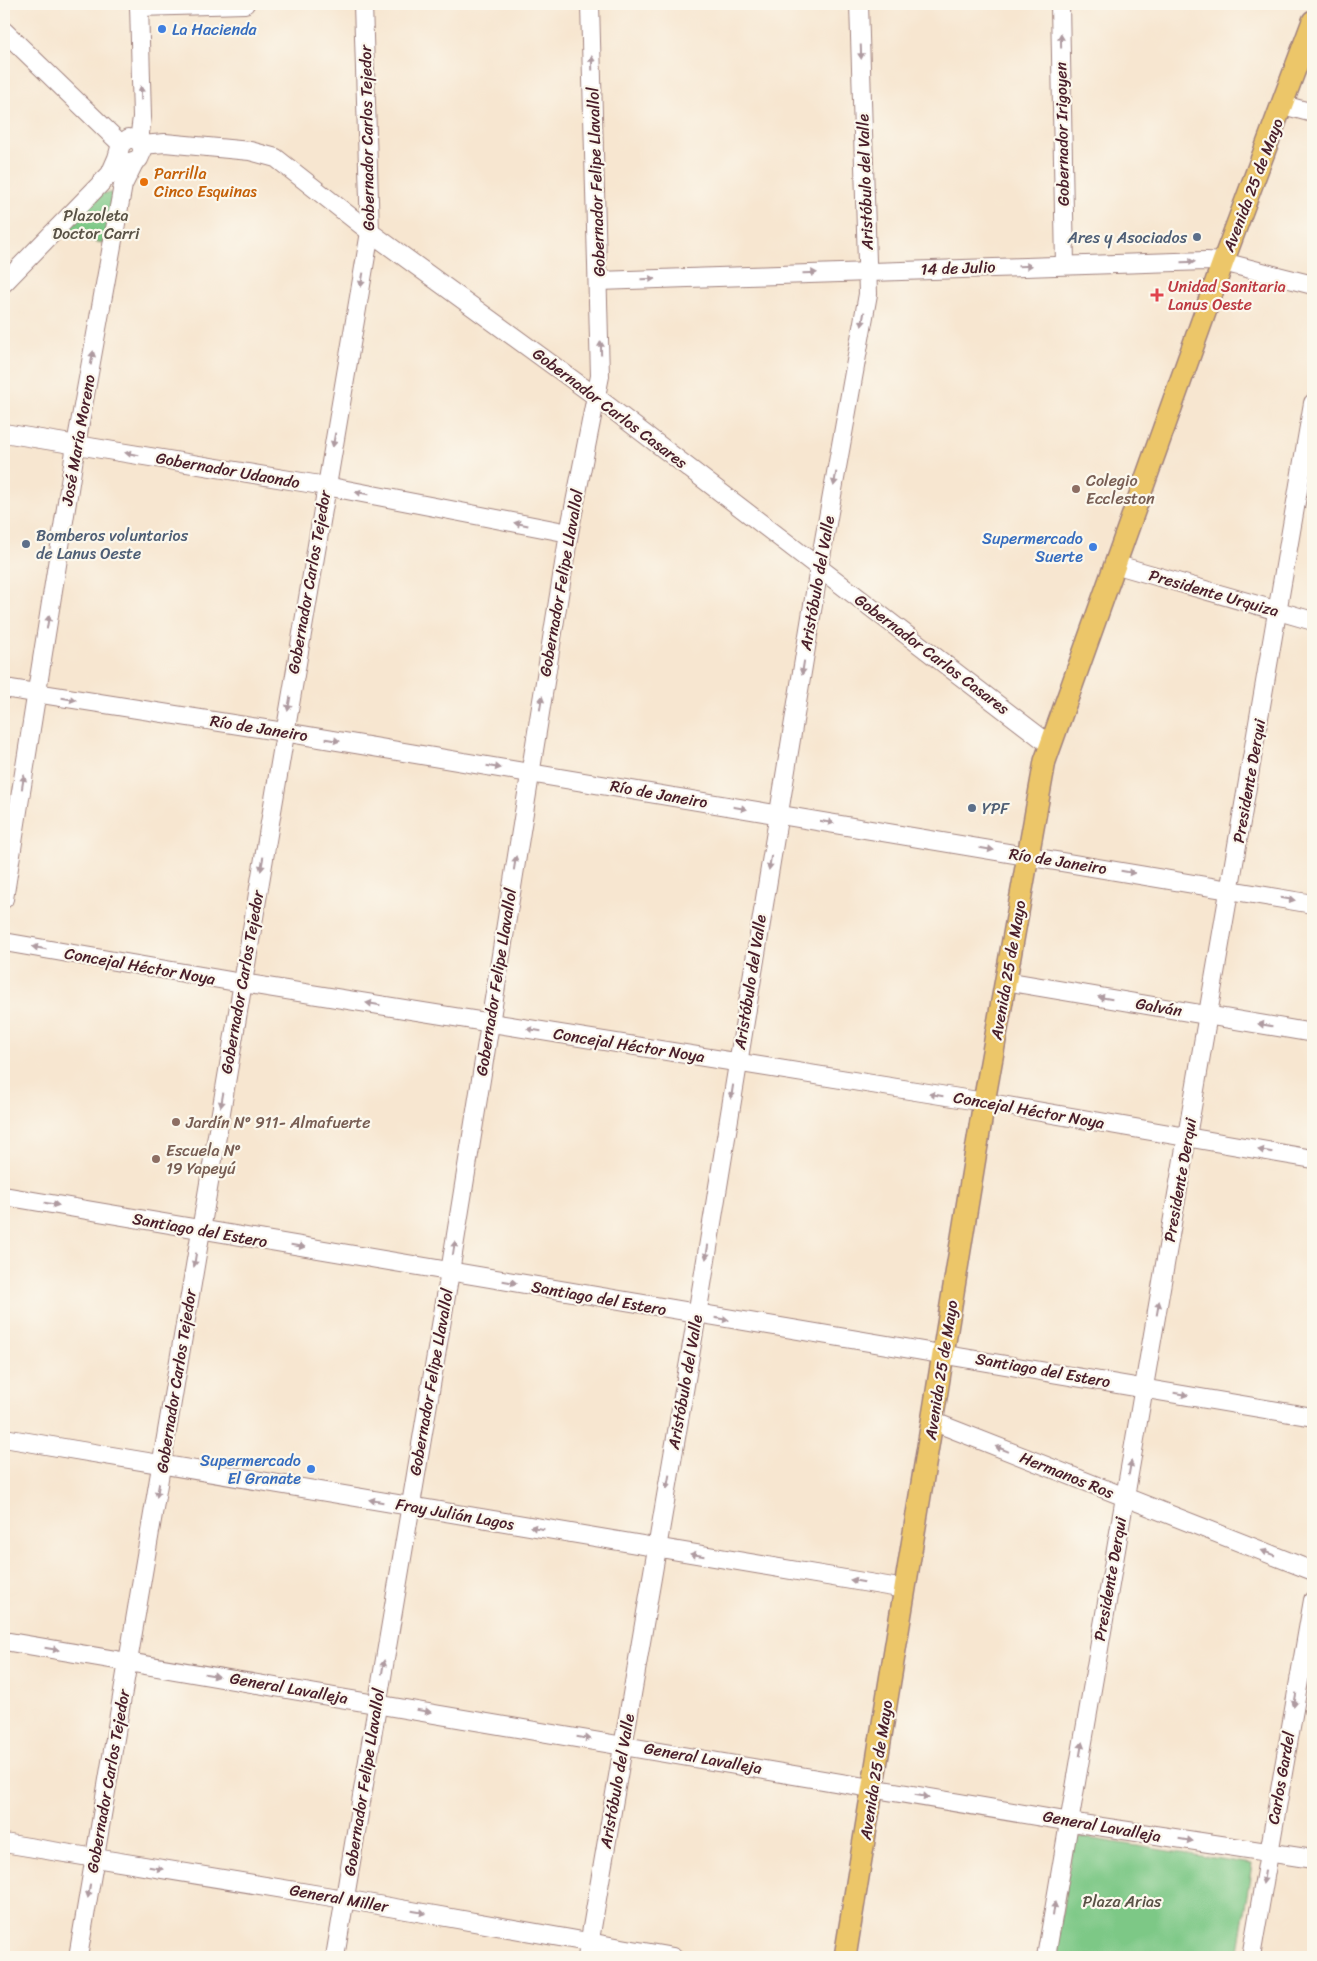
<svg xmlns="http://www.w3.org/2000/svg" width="1317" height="1961" font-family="Sriracha,sans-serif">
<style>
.green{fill:#7dc886;stroke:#647458}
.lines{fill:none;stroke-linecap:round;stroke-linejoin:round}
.minor-casing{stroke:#a0827e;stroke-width:20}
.major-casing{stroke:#a0827e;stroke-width:24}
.minor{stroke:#fff;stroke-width:18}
.major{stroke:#ecc669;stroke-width:21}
.oneway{fill:#ae9aa0}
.shop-dot{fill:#3f7fe0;stroke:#fbf7ec;stroke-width:2}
.food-dot{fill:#e8710a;stroke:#fbf7ec;stroke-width:2}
.service-dot{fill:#5c6f8a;stroke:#fbf7ec;stroke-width:2}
.health-dot{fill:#e0444e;stroke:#fbf7ec;stroke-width:2}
.education-dot{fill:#8d6e63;stroke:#fbf7ec;stroke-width:2}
.labels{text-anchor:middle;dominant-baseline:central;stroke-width:4.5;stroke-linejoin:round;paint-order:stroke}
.shop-label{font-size:16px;fill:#366cbe;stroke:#fbf7ec;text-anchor:end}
.street-label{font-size:16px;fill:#4a1f2b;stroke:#fbf7ec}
.food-label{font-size:16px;fill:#c56008;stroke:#fbf7ec;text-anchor:start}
.park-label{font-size:16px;fill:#595246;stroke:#fbf7ec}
.service-label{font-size:16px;fill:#4e5e75;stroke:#fbf7ec;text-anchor:start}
.health-label{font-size:16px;fill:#be3a42;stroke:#fbf7ec;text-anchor:start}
.education-label{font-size:16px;fill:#785e54;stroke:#fbf7ec;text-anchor:start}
</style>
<rect width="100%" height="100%" fill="#fbf7ec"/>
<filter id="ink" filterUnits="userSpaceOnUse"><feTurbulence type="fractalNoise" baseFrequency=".02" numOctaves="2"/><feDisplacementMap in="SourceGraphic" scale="10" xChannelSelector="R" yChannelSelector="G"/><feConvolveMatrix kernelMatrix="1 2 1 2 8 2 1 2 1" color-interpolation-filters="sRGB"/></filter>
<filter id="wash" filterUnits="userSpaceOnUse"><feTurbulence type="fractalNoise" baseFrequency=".0096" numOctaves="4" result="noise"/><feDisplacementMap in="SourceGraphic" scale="20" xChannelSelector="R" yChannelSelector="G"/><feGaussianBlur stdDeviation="1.12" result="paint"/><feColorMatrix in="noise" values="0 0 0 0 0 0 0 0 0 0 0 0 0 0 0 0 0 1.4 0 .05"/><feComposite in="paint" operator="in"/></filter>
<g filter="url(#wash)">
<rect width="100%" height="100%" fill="#f7e6d0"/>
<g class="green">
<path d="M103,193h8l5,7 -6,44 -51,-8z"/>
<path d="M1074,1836l178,28 -15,93h-182z"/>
</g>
</g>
<g filter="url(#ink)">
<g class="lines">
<g class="minor-casing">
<g id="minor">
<path d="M1060,4l5,261"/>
<path d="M139,7l106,-3"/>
<path d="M4,31l117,113"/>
<path d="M1283,105l30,8"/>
<path d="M139,141l3,-24 -3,-113"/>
<path d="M142,145l23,-2 85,8 26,7 94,74 225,164 454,348"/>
<path d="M599,281l607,-20 17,1 90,23"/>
<path d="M4,283l106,-109 13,-10 16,-5 4,-9 -4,-9 -10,-3 -8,6 -4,14 -7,16"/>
<path d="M4,433l322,53 243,47"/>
<path d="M1114,564l199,57"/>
<path d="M4,688l280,44 1029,172"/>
<path d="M4,899l72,-454 47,-260 12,-24"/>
<path d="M4,942l238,41 742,119 329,57"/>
<path d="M1005,981l308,52"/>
<path d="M4,1196c436,76 873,146 1309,221"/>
<path d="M932,1421l381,150"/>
<path d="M4,1438l901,151"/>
<path d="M4,1641l1079,183 230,35"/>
<path d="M4,1843l340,56 329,58"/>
<path d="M78,1957l292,-1725 -7,-228"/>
<path d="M335,1957l115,-685 119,-739 31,-157 -10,-372"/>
<path d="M587,1957l110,-642 122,-747 49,-274 -9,-290"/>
<path d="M1046,1957l267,-1554"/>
<path d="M1251,1957l62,-357"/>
</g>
</g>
<g class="major-casing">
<path id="major" d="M845,1957l139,-855 61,-341 178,-499 90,-241"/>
</g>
<use href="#minor" class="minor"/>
<use href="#major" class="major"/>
</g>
<defs><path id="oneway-solid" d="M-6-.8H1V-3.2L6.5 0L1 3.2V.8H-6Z" transform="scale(1.25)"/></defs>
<g class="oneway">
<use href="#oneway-solid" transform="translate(1061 41) rotate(-91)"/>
<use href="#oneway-solid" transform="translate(861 52) rotate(88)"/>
<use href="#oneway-solid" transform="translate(592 63) rotate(-92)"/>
<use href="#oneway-solid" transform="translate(141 93) rotate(-92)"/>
<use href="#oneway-solid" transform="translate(1188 262) rotate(-2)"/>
<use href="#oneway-solid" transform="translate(1025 266) rotate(-2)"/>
<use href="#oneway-solid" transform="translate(810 273) rotate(-2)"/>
<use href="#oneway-solid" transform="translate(648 279) rotate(-2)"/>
<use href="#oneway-solid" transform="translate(362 280) rotate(100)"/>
<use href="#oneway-solid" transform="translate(863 319) rotate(100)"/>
<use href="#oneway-solid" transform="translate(601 348) rotate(-91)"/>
<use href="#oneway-solid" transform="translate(92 358) rotate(-80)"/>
<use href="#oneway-solid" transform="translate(334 440) rotate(100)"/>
<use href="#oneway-solid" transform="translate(132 454) rotate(-170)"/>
<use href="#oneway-solid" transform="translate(835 479) rotate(100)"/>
<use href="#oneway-solid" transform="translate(362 493) rotate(-169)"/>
<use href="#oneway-solid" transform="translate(521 524) rotate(-169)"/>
<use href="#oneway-solid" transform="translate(48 622) rotate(-81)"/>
<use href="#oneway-solid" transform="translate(803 668) rotate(99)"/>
<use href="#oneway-solid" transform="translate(69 699) rotate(9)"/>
<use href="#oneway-solid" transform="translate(541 703) rotate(-81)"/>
<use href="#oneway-solid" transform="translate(289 704) rotate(100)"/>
<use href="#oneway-solid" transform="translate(333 740) rotate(9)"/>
<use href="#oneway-solid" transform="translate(494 767) rotate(9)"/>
<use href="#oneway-solid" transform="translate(23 782) rotate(-81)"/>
<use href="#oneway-solid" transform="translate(740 808) rotate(10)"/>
<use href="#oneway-solid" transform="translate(827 822) rotate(9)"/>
<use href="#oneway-solid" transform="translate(987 849) rotate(9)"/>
<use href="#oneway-solid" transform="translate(515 863) rotate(-81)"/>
<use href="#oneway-solid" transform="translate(770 863) rotate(99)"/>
<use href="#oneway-solid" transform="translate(262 864) rotate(100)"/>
<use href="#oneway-solid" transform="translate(1128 872) rotate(9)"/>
<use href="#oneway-solid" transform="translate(1288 899) rotate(10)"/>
<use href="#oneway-solid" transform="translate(39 948) rotate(-170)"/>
<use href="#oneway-solid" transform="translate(1105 998) rotate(-170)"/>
<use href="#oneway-solid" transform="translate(373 1004) rotate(-171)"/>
<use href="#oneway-solid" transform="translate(1265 1025) rotate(-171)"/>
<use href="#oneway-solid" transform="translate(534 1030) rotate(-171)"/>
<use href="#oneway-solid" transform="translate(732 1092) rotate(99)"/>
<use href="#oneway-solid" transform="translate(936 1095) rotate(-171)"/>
<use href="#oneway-solid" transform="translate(222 1100) rotate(100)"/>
<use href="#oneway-solid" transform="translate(1265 1151) rotate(-171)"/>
<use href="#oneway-solid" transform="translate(52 1204) rotate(10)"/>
<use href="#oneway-solid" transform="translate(298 1246) rotate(9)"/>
<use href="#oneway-solid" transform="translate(454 1248) rotate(-81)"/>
<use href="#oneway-solid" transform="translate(707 1252) rotate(99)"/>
<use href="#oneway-solid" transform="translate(195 1260) rotate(99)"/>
<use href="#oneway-solid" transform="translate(510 1282) rotate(10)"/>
<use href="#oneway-solid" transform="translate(1158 1308) rotate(-80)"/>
<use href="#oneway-solid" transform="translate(722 1319) rotate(9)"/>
<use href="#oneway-solid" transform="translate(1181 1394) rotate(10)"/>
<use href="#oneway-solid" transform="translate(1002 1449) rotate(-158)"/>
<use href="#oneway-solid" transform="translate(1130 1468) rotate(-80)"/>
<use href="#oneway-solid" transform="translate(668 1482) rotate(100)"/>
<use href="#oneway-solid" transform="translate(158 1490) rotate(100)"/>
<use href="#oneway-solid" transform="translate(376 1501) rotate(-170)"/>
<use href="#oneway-solid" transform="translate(537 1528) rotate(-170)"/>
<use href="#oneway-solid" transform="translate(1268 1553) rotate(-159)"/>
<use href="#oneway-solid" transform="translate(697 1555) rotate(-171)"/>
<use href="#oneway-solid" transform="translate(857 1581) rotate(-171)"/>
<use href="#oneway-solid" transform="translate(52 1649) rotate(9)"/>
<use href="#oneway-solid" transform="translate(383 1667) rotate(-81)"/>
<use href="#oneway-solid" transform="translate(212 1675) rotate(10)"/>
<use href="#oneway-solid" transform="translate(1295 1700) rotate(100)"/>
<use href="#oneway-solid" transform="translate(424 1711) rotate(9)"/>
<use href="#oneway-solid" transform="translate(584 1738) rotate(9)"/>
<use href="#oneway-solid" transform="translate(1081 1749) rotate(-80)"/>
<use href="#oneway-solid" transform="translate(922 1796) rotate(10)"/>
<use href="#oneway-solid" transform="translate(1186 1840) rotate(9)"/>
<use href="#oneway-solid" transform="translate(156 1868) rotate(9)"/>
<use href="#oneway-solid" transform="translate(1264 1877) rotate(99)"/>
<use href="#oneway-solid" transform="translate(89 1891) rotate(99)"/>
<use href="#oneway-solid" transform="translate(1054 1909) rotate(-82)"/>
<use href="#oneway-solid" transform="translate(419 1912) rotate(10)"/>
</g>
</g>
<g class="shop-dot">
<circle cx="162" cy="29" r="5"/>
<circle cx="1093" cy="547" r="5"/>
<circle cx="311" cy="1469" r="5"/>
</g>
<circle class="food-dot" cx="144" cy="182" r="5"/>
<g class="service-dot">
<circle cx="1197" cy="237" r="5"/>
<circle cx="26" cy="544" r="5"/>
<circle cx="972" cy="808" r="5"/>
</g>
<path class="health-dot" d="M1154.5 287.5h5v5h5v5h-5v5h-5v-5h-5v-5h5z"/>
<g class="education-dot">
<circle cx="1076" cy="489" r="5"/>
<circle cx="176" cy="1122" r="5"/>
<circle cx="156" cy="1159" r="5"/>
</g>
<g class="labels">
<g class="shop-label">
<text x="172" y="29" text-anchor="start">La Hacienda</text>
<text x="1083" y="538">Supermercado<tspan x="1083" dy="18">Suerte</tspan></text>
<text x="301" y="1460">Supermercado<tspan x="301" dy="18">El Granate</tspan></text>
</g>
<g class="street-label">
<text transform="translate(1062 134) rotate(-91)">Gobernador Irigoyen</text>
<text transform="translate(367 138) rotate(-91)">Gobernador Carlos Tejedor</text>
<text transform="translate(596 182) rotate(-92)">Gobernador Felipe Llavallol</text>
<text transform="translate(865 182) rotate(-92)">Aristóbulo del Valle</text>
<text transform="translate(1253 185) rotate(-69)">Avenida 25 de Mayo</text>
<text transform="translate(958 268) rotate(-2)">14 de Julio</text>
<text transform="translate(610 408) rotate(37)">Gobernador Carlos Casares</text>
<text transform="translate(78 440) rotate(-80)">José María Moreno</text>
<text transform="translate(228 470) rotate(10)">Gobernador Udaondo</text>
<text transform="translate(309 582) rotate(-80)">Gobernador Carlos Tejedor</text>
<text transform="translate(561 583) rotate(-80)">Gobernador Felipe Llavallol</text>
<text transform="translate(817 583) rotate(-80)">Aristóbulo del Valle</text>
<text transform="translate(1214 593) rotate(16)">Presidente Urquiza</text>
<text transform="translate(932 654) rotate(37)">Gobernador Carlos Casares</text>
<text transform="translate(259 728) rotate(9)">Río de Janeiro</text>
<text transform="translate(1249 781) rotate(-80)">Presidente Derqui</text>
<text transform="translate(659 794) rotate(10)">Río de Janeiro</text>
<text transform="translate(1058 861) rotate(9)">Río de Janeiro</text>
<text transform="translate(140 966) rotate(10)">Concejal Héctor Noya</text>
<text transform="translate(1008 970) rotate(-80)">Avenida 25 de Mayo</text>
<text transform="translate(242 982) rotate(-80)">Gobernador Carlos Tejedor</text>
<text transform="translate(496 982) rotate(-81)">Gobernador Felipe Llavallol</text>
<text transform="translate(750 982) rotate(-81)">Aristóbulo del Valle</text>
<text transform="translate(1159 1007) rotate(10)">Galván</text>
<text transform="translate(629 1045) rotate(9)">Concejal Héctor Noya</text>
<text transform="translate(1029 1110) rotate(10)">Concejal Héctor Noya</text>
<text transform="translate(1180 1180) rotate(-80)">Presidente Derqui</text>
<text transform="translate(200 1230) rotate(10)">Santiago del Estero</text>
<text transform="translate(599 1298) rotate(10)">Santiago del Estero</text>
<text transform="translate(941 1370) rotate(-81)">Avenida 25 de Mayo</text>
<text transform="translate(1043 1370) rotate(10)">Santiago del Estero</text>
<text transform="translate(176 1381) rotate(-81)">Gobernador Carlos Tejedor</text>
<text transform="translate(431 1382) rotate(-80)">Gobernador Felipe Llavallol</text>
<text transform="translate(685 1382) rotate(-80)">Aristóbulo del Valle</text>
<text transform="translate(1067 1475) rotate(22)">Hermanos Ros</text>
<text transform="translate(455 1514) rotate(10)">Fray Julián Lagos</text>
<text transform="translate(1110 1579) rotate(-80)">Presidente Derqui</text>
<text transform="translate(289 1688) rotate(10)">General Lavalleja</text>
<text transform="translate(703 1758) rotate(10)">General Lavalleja</text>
<text transform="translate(876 1770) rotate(-81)">Avenida 25 de Mayo</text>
<text transform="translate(1281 1778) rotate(-80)">Carlos Gardel</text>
<text transform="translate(108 1781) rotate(-80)">Gobernador Carlos Tejedor</text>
<text transform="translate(617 1781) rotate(-80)">Aristóbulo del Valle</text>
<text transform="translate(364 1782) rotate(-81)">Gobernador Felipe Llavallol</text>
<text transform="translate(1102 1826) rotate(10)">General Lavalleja</text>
<text transform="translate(339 1898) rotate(10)">General Miller</text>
</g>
<g class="food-label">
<text x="154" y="173">Parrilla<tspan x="154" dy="18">Cinco Esquinas</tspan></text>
</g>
<g class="park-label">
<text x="96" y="215">Plazoleta<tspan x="96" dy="18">Doctor Carri</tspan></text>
<text x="1122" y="1901">Plaza Arias</text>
</g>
<g class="service-label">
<text x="1187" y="237" text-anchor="end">Ares y Asociados</text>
<text x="36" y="535">Bomberos voluntarios<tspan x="36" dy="18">de Lanus Oeste</tspan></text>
<text x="982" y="808">YPF</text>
</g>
<g class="health-label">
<text x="1168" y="286">Unidad Sanitaria<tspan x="1168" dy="18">Lanus Oeste</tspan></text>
</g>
<g class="education-label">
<text x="1086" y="480">Colegio<tspan x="1086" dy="18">Eccleston</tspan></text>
<text x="186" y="1122">Jardín Nº 911- Almafuerte</text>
<text x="166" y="1150">Escuela Nº<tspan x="166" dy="18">19 Yapeyú</tspan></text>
</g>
</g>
<rect width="1317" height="1961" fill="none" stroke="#fbf7ec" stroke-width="20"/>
</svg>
